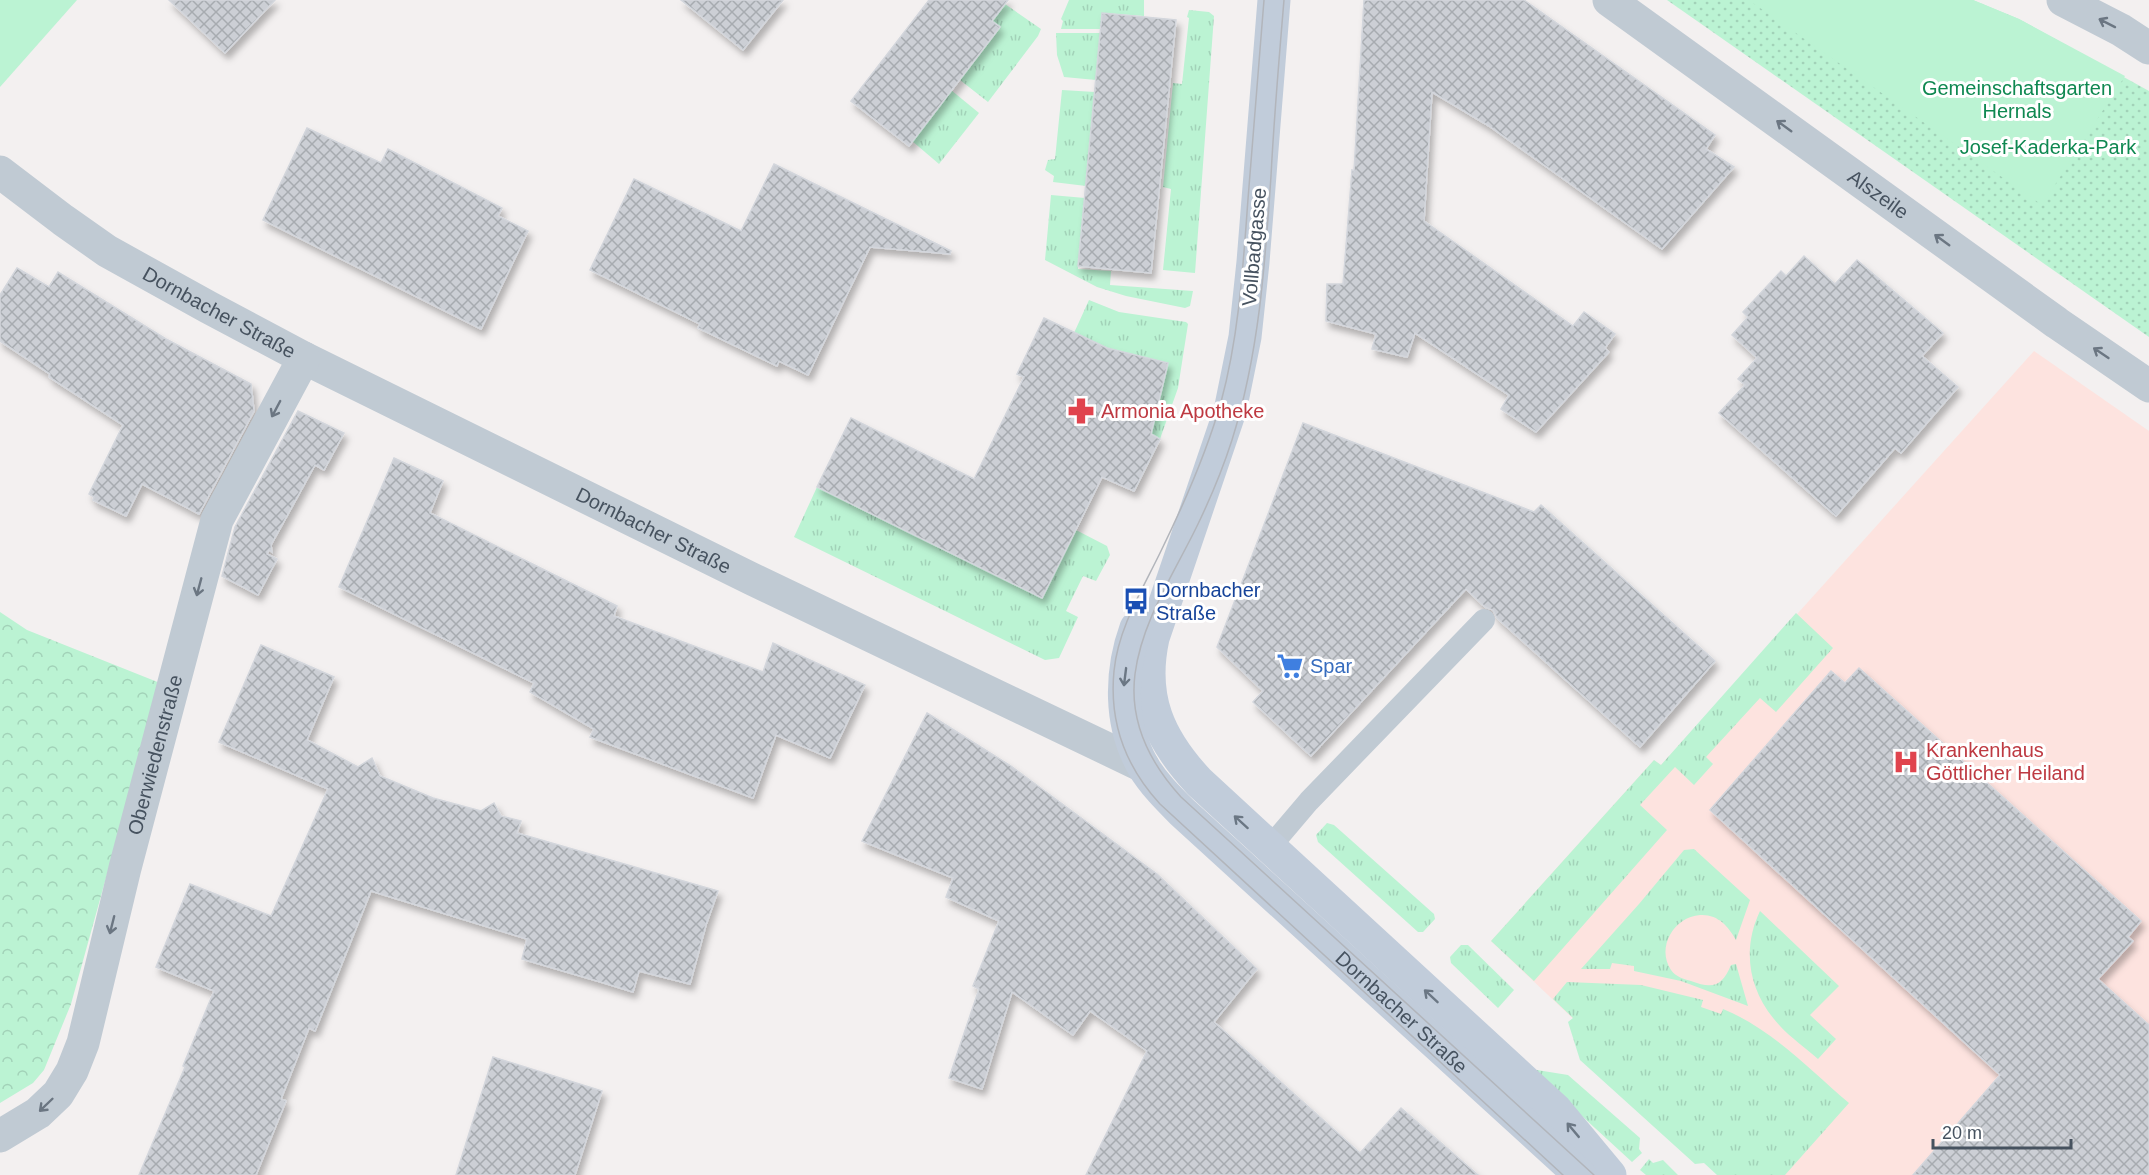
<svg xmlns="http://www.w3.org/2000/svg" width="2149" height="1175" font-family="Helvetica,sans-serif">
<style>
.medical{fill:#fde3df}
.grass{fill:url(#grass-tufts)}
.forest{fill:url(#forest-crowns)}
.park{fill:url(#park-dots)}
.garden{fill:#bbf3d3}
.building{fill:url(#building-cross-hatch);stroke:#d3d6dc;stroke-width:1.5;filter:url(#shadow)}
.lines{fill:none;stroke-linecap:round;stroke-linejoin:round}
.service{stroke:#c0cad3;stroke-width:22}
.minor{stroke:#c0cad3;stroke-width:33}
.secondary{stroke:#c1ccda;stroke-width:33}
.tram{stroke:#b2b5bb;stroke-width:1.5}
.oneway{stroke:#6b7682}
.oneway2{stroke:#6b7784}
.labels{text-anchor:middle;dominant-baseline:central;stroke-width:6;stroke-linejoin:round;paint-order:stroke}
.park-label{font-size:20px;fill:#0f8851;stroke:#fff}
.street-label{font-size:20px;fill:#46525f;stroke:#fff}
.health-label{font-size:20px;fill:#be3a42;stroke:#fff;text-anchor:start}
.transit-label{font-size:20px;fill:#164399;stroke:#fff;text-anchor:start}
.shop-label{font-size:20px;fill:#366cbe;stroke:#fff;text-anchor:start}
</style>
<defs>
<pattern id="grass-tufts" width="24" height="20" patternUnits="userSpaceOnUse" patternTransform="scale(1.5)"><rect width="24" height="20" fill="#bbf3d3"/><path d="M3 7l-1-3M5 7V3M7 7l1-3M15 17l-1-3M17 17v-4M19 17l1-3" fill="none" stroke="#a2d2b8"/></pattern>
<pattern id="forest-crowns" width="20" height="18" patternUnits="userSpaceOnUse" patternTransform="scale(1.5)"><rect width="20" height="18" fill="#bbf3d3"/><path d="M2 6a3 3 0 1 1 6 0M12 15a3 3 0 1 1 6 0" fill="none" stroke="#a2d2b8"/></pattern>
<pattern id="park-dots" width="8" height="8" patternUnits="userSpaceOnUse" patternTransform="scale(1.5)"><rect width="8" height="8" fill="#bbf3d3"/><path d="M2 2h.1M6 6h.1" fill="none" stroke="#a2d2b8" stroke-width="1.8" stroke-linecap="round"/></pattern>
<pattern id="building-cross-hatch" width="8" height="8" patternUnits="userSpaceOnUse" patternTransform="scale(1.5)"><rect width="8" height="8" fill="#cccfd5"/><path d="M0 0l8 8M0 8l8-8" fill="none" stroke="#a7abb0"/></pattern>
<filter id="shadow"><feDropShadow dx="3.5" dy="6" stdDeviation="3" flood-color="#0004"/></filter>
</defs>
<rect width="100%" height="100%" fill="#f3f0f0"/>
<path class="medical" d="M2034,351l115,80v744h-411l-247,-234 163,-181 7,5z"/>
<g class="grass">
<path d="M1069,0h75v16l-40,-3 -3,16h-40l2,-8 -2,-2z"/>
<path d="M1005,4l36,25 -3,7 -50,66 -28,-22 40,-52 -8,-7z"/>
<path d="M1189,10l20,2 5,4 -19,257 -32,-3 8,-81 -8,-2 10,-104 9,1 7,-66 -2,-1z"/>
<path d="M1056,33h45l-5,47 -32,-3 -7,-22z"/>
<path d="M951,90l28,23 -40,51 -27,-23z"/>
<path d="M1062,90l33,2 -9,94 -33,-4 1,-6 -9,-6 3,-10 7,-1z"/>
<path d="M1051,195l34,3 -7,71 33,2 -1,14 83,6 -3,15 -5,2 -59,-12 -29,-9 -52,-27z"/>
<path d="M1089,300l30,12 67,10 2,2 -10,64 -18,51 -15,-8 6,-13 5,2 6,-14 -4,-2 10,-41 -61,-15 -33,-15z"/>
<path d="M817,487l225,111 34,-68 31,16 3,9 -14,26 -13,-5 -17,35 12,6 -19,41 -14,2 -251,-123z"/>
<path d="M1796,613l37,35 -57,64 -16,-14 -54,59 7,7 -19,21 -19,-18 -35,38 27,25 -133,151 -43,-40 163,-181 7,5z"/>
<path d="M1327,823l7,2 100,89 1,5 -12,13h-5l-100,-90 -2,-7z"/>
<path d="M1694,849l56,51 -14,40c-8,-14 -18,-26 -36,-25 -26,2 -44,32 -29,55 5,7 13,9 20,11 21,8 31,6 40,-16l5,-1 12,42 -67,-25 -47,-10v-5l-22,-3 -2,6h-29l58,-65 45,-54z"/>
<path d="M1760,911l79,75 -29,29 26,24 -18,20c-12,-11 -27,-21 -38,-33 -31,-33 -39,-75 -20,-115z"/>
<path d="M1461,945h7l46,45 -16,18 -47,-45 -1,-6z"/>
<path d="M1567,982l74,3 62,15 -2,7 20,7 2,-5c49,20 86,60 126,94l-64,72h-68l-13,-12 -9,1 -115,-104 -12,-38 5,-4 -20,-19z"/>
<path d="M1537,1070l31,5 72,63 -1,11 3,4 -10,9 -97,-89z"/>
<path d="M1649,1159l4,4 10,-3 15,15h-32l-6,-5z"/>
</g>
<path class="forest" d="M0,612l27,18 133,53 -89,321 -27,66 -11,13 -33,20z"/>
<path class="park" d="M1667,0h306l46,19 130,72v246z"/>
<g class="garden">
<path d="M0,0h77l-77,87z"/>
<path d="M1751,0h222l46,19 106,57 -83,129 -292,-204z"/>
</g>
<g class="building">
<path d="M169,0h106l-50,53z"/>
<path d="M681,0h102l-40,50z"/>
<path d="M929,0h79l-16,21 8,6 -91,119 -58,-45z"/>
<path d="M1364,0h160l191,135 -9,14 28,18 -72,82 -173,-123 -57,-34 -8,129 149,105 11,-14 31,22 -10,14 4,4 -73,80 -35,-23 8,-14 -94,-62 -8,24 -35,-8 4,-15 -50,-13 1,-37h16l9,-114 2,1z"/>
<path d="M1102,13l74,7 -25,253 -73,-7z"/>
<path d="M307,128l74,35 7,-14 114,59 -4,8 30,15 -47,98 -218,-109z"/>
<path d="M774,164l177,87 -1,3 -80,-7 -62,128 -29,-14 -2,5 -79,-38 2,-4 -110,-54 44,-91 107,52z"/>
<path d="M1804,256l31,28 22,-24 86,73 -21,23 36,31 -57,66 -6,-5 -59,68 -117,-103 26,-28 -7,-6 19,-21 -25,-23 16,-18 -5,-5 38,-41 5,5z"/>
<path d="M17,268l32,19 9,-15 108,67 85,45 3,27 -55,103 -57,-30 -16,32 -33,-16 1,-3 -5,-3 34,-69 -74,-48 1,-3 -50,-33v-46z"/>
<path d="M1044,318l63,30 61,15 -17,71 9,5 -26,52 -32,-14 -60,121 -225,-111 34,-69 123,61 50,-102 -7,-3z"/>
<path d="M298,411l46,22 -20,37 -9,-5 -44,80 1,7 -3,-2 -2,4 10,5 -19,36 -36,-19 13,-49z"/>
<path d="M1303,423l231,89 7,-7 174,156 -75,86 -143,-129 -4,-8 -8,-3 -19,-18 -155,167 -58,-54 10,-11 -46,-44z"/>
<path d="M394,458l49,23 -13,32 187,93 -3,10 149,56 10,-29 92,42 -35,73 -54,-23 -23,63 -163,-61 4,-8 -64,-37 4,-9 -195,-96z"/>
<path d="M261,645l73,32 -27,63 51,27 14,-9 8,18 53,22 48,13 13,-8 7,13 20,5 -4,12 201,58 -12,34 -16,59 -51,-13 -6,21 -29,-9 -82,-24 5,-20 -156,-48 -56,140 -6,-3 -28,71 5,2 -30,74h-117l46,-108 -2,-1 31,-75 -58,-24 34,-83 81,32 57,-127 -109,-47z"/>
<path d="M1859,668l282,253 -13,16 5,4 -35,38 51,46v150h-236l87,-100 -290,-265 121,-139 14,12z"/>
<path d="M927,713l84,53 146,108 100,95 -43,53 146,131 41,-45 77,67h-392l61,-124 -57,-40 -17,24 -61,-43 -30,97 -33,-11 30,-89 -6,-3 26,-65 -53,-24 7,-19 -91,-37z"/>
<path d="M493,1057l109,34 -27,84h-119z"/>
</g>
<g class="lines">
<path class="service" d="M1270,847l39,-46 175,-181"/>
<g class="minor">
<path id="s1" d="M1609,0l448,323 92,63"/>
<path d="M2063,0l58,30 28,18"/>
<path id="s2" d="M0,172l63,48 44,31 101,56 96,51 448,221 391,187"/>
<path id="s3" d="M0,1136l38,-23 20,-19 14,-23 11,-28 42,-175 92,-348 87,-162"/>
</g>
<g class="secondary">
<path d="M1274,0l-21,262 -8,75 -15,74 -77,227c-13,60 6,101 46,144l357,328 54,65"/>
<path id="s4" d="M1136,628c-16,44 -17,96 7,138 10,17 25,32 39,46l398,363"/>
</g>
<g class="tram">
<path d="M1264,0c-5,67 -11,133 -16,199 -5,68 -9,137 -27,203 -15,53 -37,102 -61,151 -18,37 -42,76 -46,118 -5,51 12,96 46,133l403,371"/>
<path d="M1284,0c-5,59 -10,117 -13,176 -6,89 -12,178 -39,264 -9,28 -21,57 -34,84 -23,48 -56,96 -63,150 -6,47 15,89 46,123l413,378"/>
</g>
</g>
<defs><path id="oneway-shaft" d="M-6 0H5M1.5-3L5.5 0L1.5 3" fill="none" stroke-width="1.6" stroke-linecap="round" stroke-linejoin="round" transform="scale(1.5)"/></defs>
<g class="oneway">
<use href="#oneway-shaft" transform="translate(2107 23) rotate(-153)"/>
<use href="#oneway-shaft" transform="translate(1784 126) rotate(-144)"/>
<use href="#oneway-shaft" transform="translate(1942 240) rotate(-144)"/>
<use href="#oneway-shaft" transform="translate(2101 353) rotate(-146)"/>
<use href="#oneway-shaft" transform="translate(276 409) rotate(118)"/>
<use href="#oneway-shaft" transform="translate(199 587) rotate(105)"/>
<use href="#oneway-shaft" transform="translate(112 925) rotate(104)"/>
<use href="#oneway-shaft" transform="translate(46 1105) rotate(136)"/>
</g>
<g class="oneway2">
<use href="#oneway-shaft" transform="translate(1125 677) rotate(97)"/>
<use href="#oneway-shaft" transform="translate(1241 822) rotate(-138)"/>
<use href="#oneway-shaft" transform="translate(1431 996) rotate(-137)"/>
<use href="#oneway-shaft" transform="translate(1573 1130) rotate(-130)"/>
</g>
<defs>
<g id="pharmacy-bare" transform="scale(2.07)"><path d="M-2-6h4v4h4v4h-4v4h-4v-4h-4v-4h4Z" fill="#e0444e" stroke="#fff" stroke-width="2.5" paint-order="stroke"/></g>
<g id="bus-bare" transform="scale(2.07)"><path d="M-5-6H5V4H4V6H2V4H-2V6H-4V4H-5ZM-3.5-4V0h7V-4ZM-3.5 1.2v1.5H-2V1.2ZM2 1.2v1.5H3.5V1.2Z" fill="#1a4fb4" stroke="#fff" stroke-width="2.5" paint-order="stroke"/></g>
<g id="supermarket-bare" transform="scale(2.07)"><path d="M-6-5.5h2.5l.6 2H6L4.5 2H-2.5L-4.4-4H-6ZM-1.5 3.2a1.3 1.3 0 1 0 .1 0ZM3 3.2a1.3 1.3 0 1 0 .1 0Z" fill="#3f7fe0" stroke="#fff" stroke-width="2.5" paint-order="stroke"/></g>
<g id="hospital-bare" transform="scale(2.07)"><path d="M-5-5h3v3.5h4V-5h3V5h-3V1.5h-4V5h-3Z" fill="#e0444e" stroke="#fff" stroke-width="2.5" paint-order="stroke"/></g>
</defs>
<g fill-rule="evenodd">
<use href="#pharmacy-bare" x="1081" y="411"/>
<use href="#bus-bare" x="1136" y="601"/>
<use href="#supermarket-bare" x="1290" y="666"/>
<use href="#hospital-bare" x="1906" y="762"/>
</g>
<g class="labels">
<g class="park-label">
<text x="2017" y="88">Gemeinschaftsgarten<tspan x="2017" dy="23">Hernals</tspan></text>
<text x="2048" y="147">Josef-Kaderka-Park</text>
</g>
<g class="street-label">
<text stroke="none"><textPath href="#s1" startOffset="332">Alszeile</textPath></text>
<text transform="translate(1254 247) rotate(-85)">Vollbadgasse</text>
<text stroke="none"><textPath href="#s2" startOffset="261">Dornbacher Straße</textPath></text>
<text stroke="none"><textPath href="#s2" startOffset="747">Dornbacher Straße</textPath></text>
<text stroke="none"><textPath href="#s3" startOffset="426">Oberwiedenstraße</textPath></text>
<text stroke="none"><textPath href="#s4" startOffset="500">Dornbacher Straße</textPath></text>
</g>
<g class="health-label">
<text x="1101" y="411">Armonia Apotheke</text>
<text x="1926" y="750">Krankenhaus<tspan x="1926" dy="23">Göttlicher Heiland</tspan></text>
</g>
<g class="transit-label">
<text x="1156" y="590">Dornbacher<tspan x="1156" dy="23">Straße</tspan></text>
</g>
<g class="shop-label">
<text x="1310" y="666">Spar</text>
</g>
</g>
<path d="M1933 1139v9h138v-9" fill="none" stroke="#46525f" stroke-width="3"/>
<text x="1942" y="1139" font-size="18" fill="#46525f" stroke="#ffffff" stroke-width="4.5" paint-order="stroke">20 m</text>
</svg>
